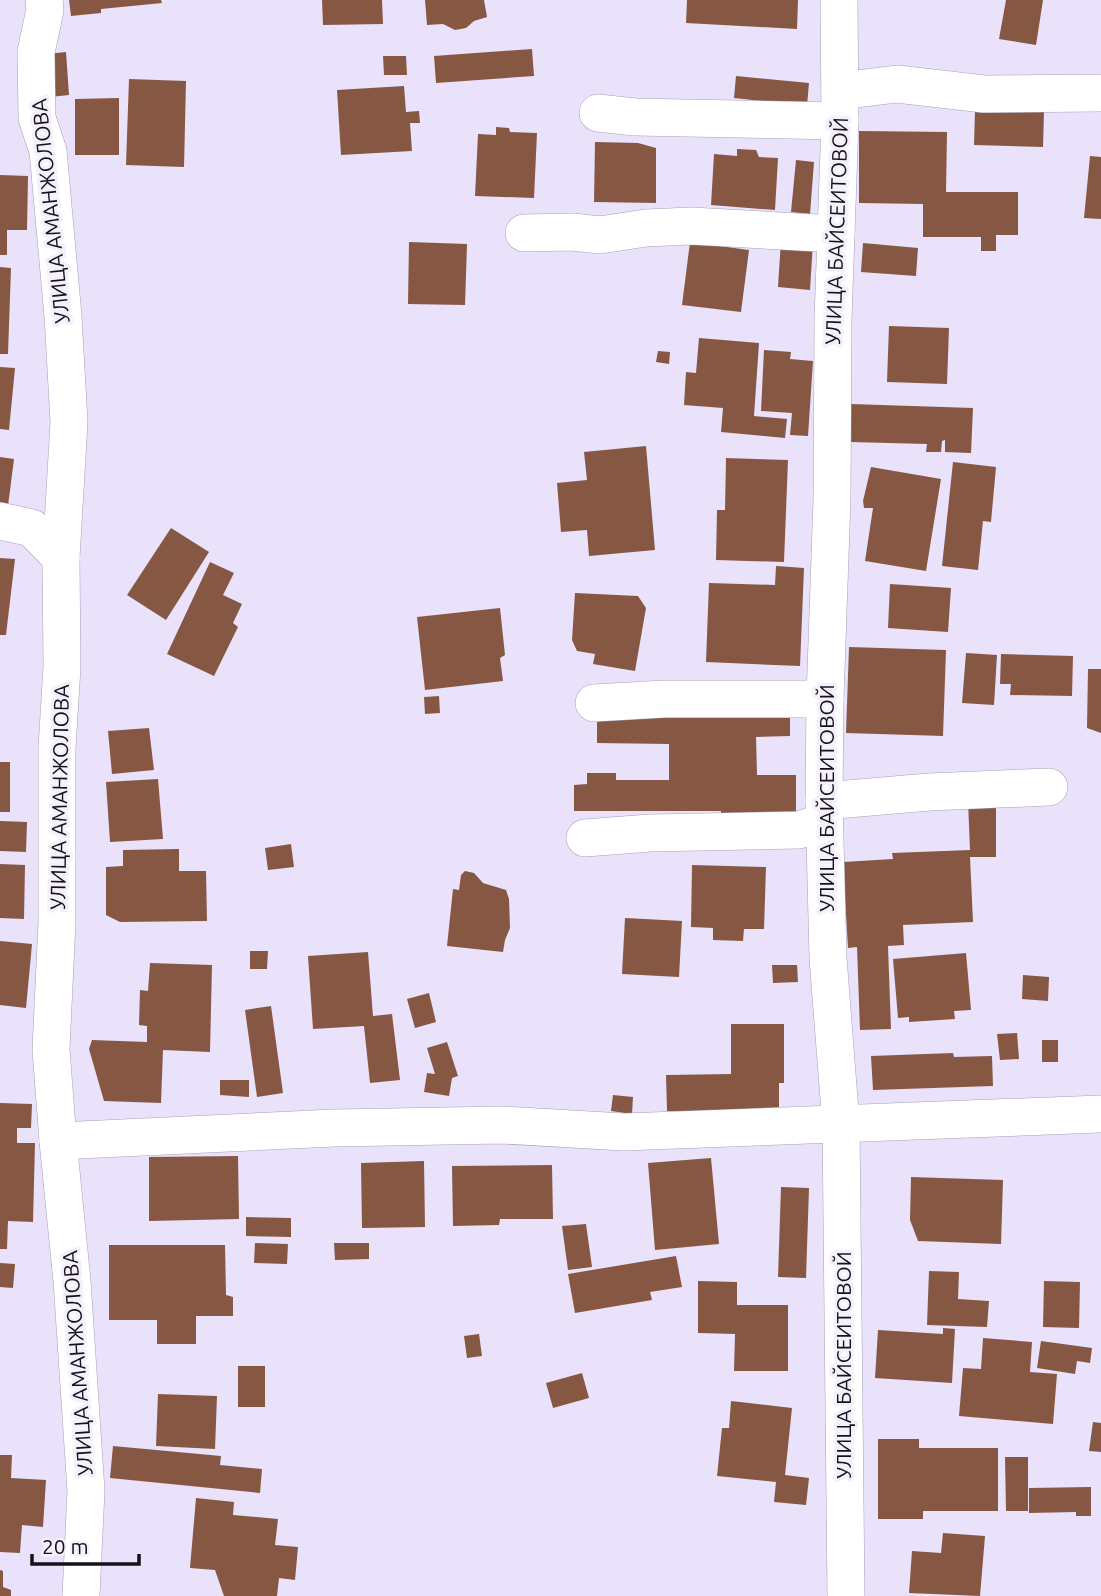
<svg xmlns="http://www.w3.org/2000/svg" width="1101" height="1596" font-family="Ubuntu,sans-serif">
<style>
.building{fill:#865844}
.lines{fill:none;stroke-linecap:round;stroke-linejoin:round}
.minor-casing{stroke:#a89fb7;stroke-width:38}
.minor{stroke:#fff;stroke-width:37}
.labels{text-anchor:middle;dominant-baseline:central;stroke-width:7;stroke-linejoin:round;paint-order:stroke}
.street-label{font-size:21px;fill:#15121a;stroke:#f5f1fc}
</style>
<rect width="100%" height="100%" fill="#eae1fb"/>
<g class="building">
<path d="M69,0h92l1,3 -61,6v4l-30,3z"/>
<path d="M322,0h60l1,24 -60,1z"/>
<path d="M425,0h59l3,17 -13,4 -8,7 -11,2 -12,-6 -16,1z"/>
<path d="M687,0h111l-1,29 -111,-6z"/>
<path d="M1006,0h37l-7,45 -37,-6z"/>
<path d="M532,49l2,27 -98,7 -2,-27z"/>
<path d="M66,52l3,43 -19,2 -3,-43z"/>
<path d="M383,56h23l1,19h-23z"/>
<path d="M736,76l73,7 -2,23 -73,-8z"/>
<path d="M129,79l57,2 -2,86 -58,-2z"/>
<path d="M404,86l2,26 13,-1 1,12h-10l2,28 -71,4 -4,-65z"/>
<path d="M119,98v57h-44v-56z"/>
<path d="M975,110l69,1 -1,36 -69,-2z"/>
<path d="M496,127l13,1 1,4 27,1 -3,65 -59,-2 3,-62 18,1z"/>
<path d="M859,131l88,1 -1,60h72v43h-22v16h-15v-14h-58v-33l-64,-1z"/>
<path d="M595,142l43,1 18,5v55l-62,-1z"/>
<path d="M737,149l19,1 3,7 19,1 -3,52 -64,-5 3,-51 23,2z"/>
<path d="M1090,156l11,1v62l-17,-1z"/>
<path d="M796,160l18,2 -4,52 -19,-2z"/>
<path d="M0,175l28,1 -1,54h-20v25h-7z"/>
<path d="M781,240l32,2 -3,48 -32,-3z"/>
<path d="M409,242l58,2 -2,61 -57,-1z"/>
<path d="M690,242l59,8 -8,62 -59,-7z"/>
<path d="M863,243l55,5 -2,28 -55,-4z"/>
<path d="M0,267l11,1 -3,86h-8z"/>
<path d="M889,326l60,2 -2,56 -60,-2z"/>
<path d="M699,338l60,5 -5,73 33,3 -2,19 -64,-6 2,-24 -39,-3 2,-33 10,1z"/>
<path d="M764,350l27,2 -1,7 23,2 -5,75 -18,-1 2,-22 -31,-2z"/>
<path d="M658,351l12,1 -1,12 -13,-2z"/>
<path d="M0,367l15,1 -6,62 -9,-1z"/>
<path d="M851,404l122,4 -2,45 -26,-1v-12l-3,1 -1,11h-15l1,-8 -77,-2z"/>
<path d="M646,446l9,104 -66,6 -2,-26 -26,2 -4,-49 30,-3 -3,-28z"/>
<path d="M0,457l14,2 -6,47 -8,-1z"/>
<path d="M726,458l62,2 -4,102 -68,-2 1,-50h8z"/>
<path d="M953,462l43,5 -5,55 -8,-1 -5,49 -36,-4z"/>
<path d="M871,467l70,12 -15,92 -61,-10 8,-53h-9l-1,-7z"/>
<path d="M171,528l38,24 -43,68 -39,-25z"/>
<path d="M0,558l15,1 -9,76h-6z"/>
<path d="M210,562l24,11 -11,22 19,9 -9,19 5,4 -24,49 -47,-22z"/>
<path d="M776,566l28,2 -4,98 -94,-4 3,-79 66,2z"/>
<path d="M890,584l61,4 -3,44 -60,-4z"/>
<path d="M575,593l63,3 8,12 -11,63 -42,-7 2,-10 -18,-3 -5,-11z"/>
<path d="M500,608l5,47 -5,3 3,23 -78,9 -8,-73z"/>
<path d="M849,647l97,3 -3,86 -97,-3z"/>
<path d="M966,653l31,2 -3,50 -32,-2z"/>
<path d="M1001,654l72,2 -1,40 -62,-1 1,-11h-11z"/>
<path d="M1088,669h13v64l-14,-5z"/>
<path d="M439,696l1,17 -15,1 -1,-17z"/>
<path d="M597,712h193v24l-34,1 1,38h39v40l-75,1v-5h-147v-26l13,-1v-11h29v7h53v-36l-72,-1z"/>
<path d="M149,728l5,42 -42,4 -4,-43z"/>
<rect x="0" y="762" width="10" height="50"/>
<path d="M158,779l5,60 -53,3 -4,-60z"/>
<path d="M968,801h28v56h-26l3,65 -70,3 1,20 -16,1 3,83 -31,1 -3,-83 -9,1 -5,-86 50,-3 -1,-6 78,-3z"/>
<path d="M0,821l27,1 -1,30 -26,-1z"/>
<path d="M291,844l3,23 -26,3 -3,-22z"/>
<path d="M179,849v22h27l1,50 -87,1 -14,-7v-48l17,-1v-16z"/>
<path d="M0,864l25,1 -1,54 -24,-1z"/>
<path d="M692,865l74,2 -2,62h-20l-1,12 -30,-1v-12l-22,-1z"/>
<path d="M465,871l9,2 9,10 23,7 3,9 1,29 -5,12 -2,12 -56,-6 6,-57 6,1 2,-15z"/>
<path d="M625,918l57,3 -3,56 -57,-3z"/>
<path d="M0,941l32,3 -6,64 -26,-3z"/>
<path d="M250,951h18l-1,18h-17z"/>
<path d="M368,952l5,64 19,-2 8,66 -30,3 -6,-57 -51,3 -5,-73z"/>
<path d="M966,953l5,57 -17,1 1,8 -46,3v-5l-11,1 -5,-59z"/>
<path d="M150,963l62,2 -2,87 -47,-2 -2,53 -57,-2 -15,-52 3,-9 55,2v-16l-8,-1 1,-35 8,1z"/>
<path d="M772,965h25l1,17 -25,1z"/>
<path d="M1023,975l26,2 -1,24 -26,-2z"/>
<path d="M429,993l7,29 -21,6 -8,-29z"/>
<path d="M271,1006l12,87 -26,4 -12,-87z"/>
<path d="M731,1024h53v59h-5v28h-112l-1,-36 65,-1z"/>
<path d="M1017,1033l2,26 -19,1 -3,-26z"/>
<rect x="1042" y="1040" width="16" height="22"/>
<path d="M447,1042l11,34 -6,2 -3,18 -25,-4 3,-19 8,1 -8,-26z"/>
<path d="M953,1053l1,4 38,-1 1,30 -120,4 -2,-34z"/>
<path d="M220,1080h29v17l-29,-2z"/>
<path d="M613,1095l20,2 -1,17 -21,-3z"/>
<path d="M0,1103l32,1 -1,24h-14v15h18l-2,79 -25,-1 -1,28h-7z"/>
<path d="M238,1156l1,63 -90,2v-64z"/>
<path d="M711,1158l8,86 -64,6 -7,-87z"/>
<path d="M424,1161l1,66 -63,1 -1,-65z"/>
<path d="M552,1165l1,54h-53l-1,6 -46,1 -1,-60z"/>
<path d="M911,1177l92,3 -2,64 -83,-3 -8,-21z"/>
<path d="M781,1187l28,1 -3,90 -28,-1z"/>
<path d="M246,1217l45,1v19l-45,-1z"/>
<path d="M586,1224l6,43 -24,3 -6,-44z"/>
<path d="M255,1243l33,1 -1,20 -33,-1z"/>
<path d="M334,1243h35v16l-34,1z"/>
<path d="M109,1245h116l1,50 7,2v19h-37v28h-39v-24h-48z"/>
<path d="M676,1256l6,31 -32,5 2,8 -77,13 -7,-39z"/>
<path d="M0,1263l15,1 -2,24 -13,-1z"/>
<path d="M929,1271l30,1 -1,27 31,2 -2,26 -60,-2z"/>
<path d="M698,1281l39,1v23h51v66h-54l1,-37 -37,-1z"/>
<path d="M1044,1281l36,1 -1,46 -36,-1z"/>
<path d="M943,1328l12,1 -3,54 -77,-5 3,-48 65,4z"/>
<path d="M479,1334l3,22 -15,2 -3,-22z"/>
<path d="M983,1338l49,4 -2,30 27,2 -4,50 -94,-8 4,-48 18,1z"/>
<path d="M1041,1341l51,7 -2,15 -13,-2 -2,13 -38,-6z"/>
<rect x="238" y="1366" width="27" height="41"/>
<path d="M582,1373l7,25 -36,10 -7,-25z"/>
<path d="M158,1394l59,2 -2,53 -59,-3z"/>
<path d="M731,1401l61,7 -7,67 24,3 -3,27 -32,-3 2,-20 -59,-6 5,-48h7z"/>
<path d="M1093,1422l8,1v29l-12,-1z"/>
<path d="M878,1439h41v9h79v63h-75v8h-45z"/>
<path d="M113,1446l108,10 -1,9 42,4 -2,24 -150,-15z"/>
<path d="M0,1455h12l-1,23 35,2 -3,47 -21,-2 -2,28 -20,-1z"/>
<path d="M1005,1457h23v54h-22z"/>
<path d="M1091,1487v29h-15v-4l-47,1v-25z"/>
<path d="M196,1498l38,4 -1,13 45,4 -3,26 23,2 -3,33 -16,-2 -2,18h-53l-9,-26 -25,-2z"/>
<path d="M943,1533l42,3 -5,60 -71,-3 3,-42 29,2z"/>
<path d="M0,1570l3,1v16l8,3v6h-11z"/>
</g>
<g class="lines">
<g class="minor-casing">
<g id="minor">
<path d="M44,0l1,10 -9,42 1,66 11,33 15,165 6,106 -8,136 1,109 -5,81v174l-6,127 7,92 14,140 14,210 -5,105"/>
<path d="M839,0l1,121 -7,198 -1,180 -7,200 -1,102 4,157 13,167 5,471"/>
<path d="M840,91l57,-7 87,10 117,-1"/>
<path d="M598,113l37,4 205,4"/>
<path d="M524,233l48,-1 28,3 46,-7 45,-2 145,8"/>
<path d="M0,521l32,7 29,30"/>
<path d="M594,703l70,-4h161"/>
<path d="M824,801l105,-9 120,-5"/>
<path d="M585,838l65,-5 149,-3 25,-8"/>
<path d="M58,1141l276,-13 168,-3 122,7 477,-18"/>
</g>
</g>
<use href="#minor" class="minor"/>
</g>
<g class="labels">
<g class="street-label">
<text transform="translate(50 211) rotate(-96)">УЛИЦА АМАНЖОЛОВА</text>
<text transform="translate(836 231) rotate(-88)">УЛИЦА БАЙСЕИТОВОЙ</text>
<text transform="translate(59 797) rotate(-89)">УЛИЦА АМАНЖОЛОВА</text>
<text transform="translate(826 798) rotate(-90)">УЛИЦА БАЙСЕИТОВОЙ</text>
<text transform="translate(77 1363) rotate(-94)">УЛИЦА АМАНЖОЛОВА</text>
<text transform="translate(843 1365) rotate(-90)">УЛИЦА БАЙСЕИТОВОЙ</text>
</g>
</g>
<path d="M32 1554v10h107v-10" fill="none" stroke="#15121a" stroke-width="3.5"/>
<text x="42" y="1554" font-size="21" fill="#15121a" stroke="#f5f1fc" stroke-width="5" paint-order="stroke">20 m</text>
</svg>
